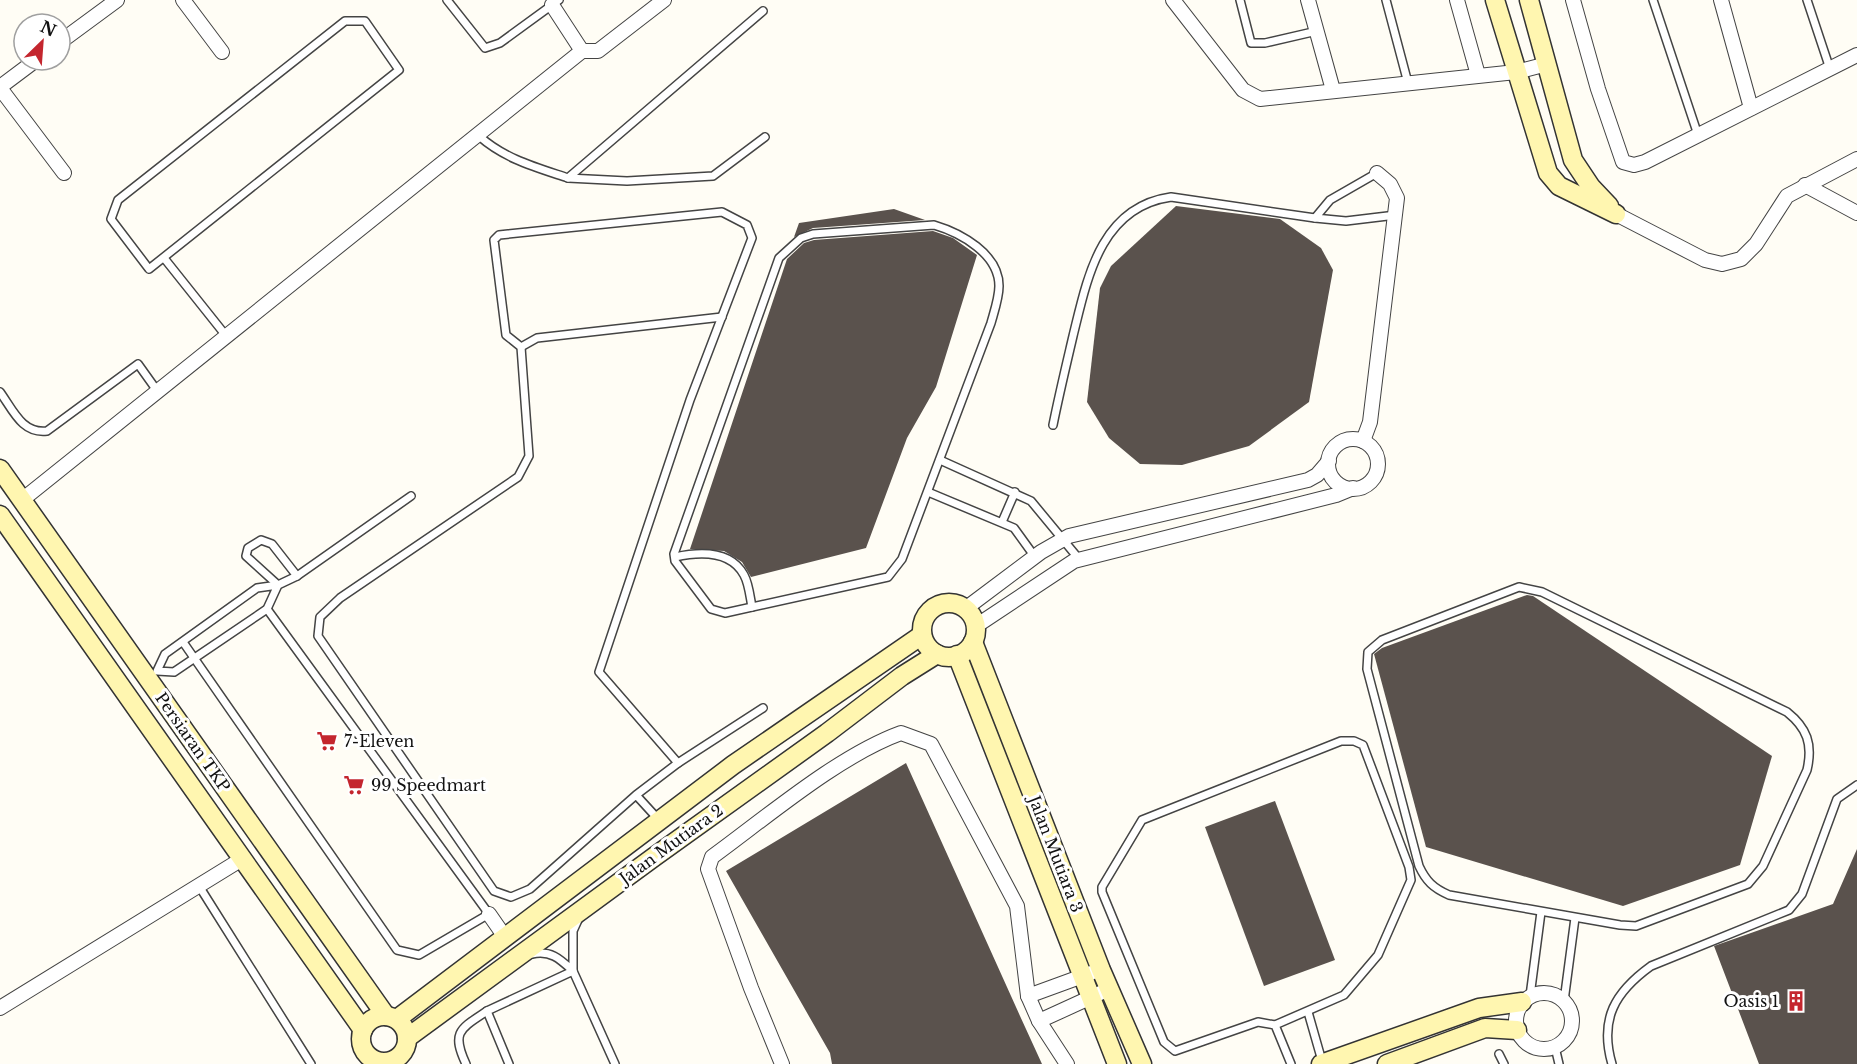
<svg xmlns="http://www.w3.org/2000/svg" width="1857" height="1064" font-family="'Libre Baskerville',serif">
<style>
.building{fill:#5a524d}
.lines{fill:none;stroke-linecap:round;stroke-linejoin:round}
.lane-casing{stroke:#444;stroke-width:10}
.street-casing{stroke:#444;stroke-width:16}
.secondary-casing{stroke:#333;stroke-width:21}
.lane{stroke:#fff;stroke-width:7}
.street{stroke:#fff;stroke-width:14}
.secondary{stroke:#fff6b0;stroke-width:18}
.labels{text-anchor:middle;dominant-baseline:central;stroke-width:6;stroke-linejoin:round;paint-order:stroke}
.poi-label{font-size:16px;fill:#111;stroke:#fff;text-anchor:start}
.street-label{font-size:16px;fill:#111;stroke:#fff}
</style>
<rect width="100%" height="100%" fill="#fffdf5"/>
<g class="building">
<path d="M1176,206l104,13 41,29 12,22 -24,132 -60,44 -67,19 -42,-1 -31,-26 -22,-36 13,-114 11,-22z"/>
<path d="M894,209l31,11 -112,8 -19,9 5,-14z"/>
<path d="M933,231l20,7 24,17 -41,132 -29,51 -41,110 -115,29 -9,-15 -18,-11 -34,-2 97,-290 17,-16 10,-3z"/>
<path d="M1527,595l6,1 239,160 -32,109 -117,41 -197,-59 -52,-193 8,-6z"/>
<path d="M906,763l114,253 22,48h-210l-2,-11 -104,-182z"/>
<path d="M1275,801l60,159 -71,26 -59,-159z"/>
<path d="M1857,849v215h-98l-45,-118 119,-42z"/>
</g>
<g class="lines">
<g class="lane-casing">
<g id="lane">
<path d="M447,0l38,48 15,-5 59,-43"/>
<path d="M1240,0l11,43h14l52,-12"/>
<path d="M1386,0l22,83"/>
<path d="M1653,0l45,135"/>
<path d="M1807,0l23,69"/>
<path d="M345,21h20l34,49 -250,199 -38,-50 7,-19z"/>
<path d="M479,136c26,23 56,31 89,42l195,-167"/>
<path d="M1377,173l-47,27 -15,18 31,3 50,-6"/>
<path d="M568,178l59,3 86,-5 52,-39"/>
<path d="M934,225c27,8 65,29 65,61 0,12 -5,26 -8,37l-89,236 -14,18 -163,36 -14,-4 -36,-48 -1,-7 105,-296 22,-20 12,-4z"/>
<path d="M164,258l63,79"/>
<path d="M521,347l16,-9 185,-21"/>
<path d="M0,392c13,18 22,42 47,39l91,-67 20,28"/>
<path d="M1053,425c6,-30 13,-59 20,-89 14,-57 27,-129 98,-139l144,21"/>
<path d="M940,460l91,41 48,58"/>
<path d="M928,492l86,36 21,29"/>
<path d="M1002,522l13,-30"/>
<path d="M675,557c23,-5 55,-8 69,18 5,9 6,22 8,32"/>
<path d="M278,585l-11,24 -93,63 -17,-1 8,-17 92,-66 21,-3 19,-9 114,-80"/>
<path d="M278,585l-32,-29 2,-8 13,-8 11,4 25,32"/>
<path d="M1519,587l23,5 245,120c20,16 26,32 20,58l-44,96 -15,18 -112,42 -16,-1 -171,-30c-16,-7 -23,-14 -30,-29l-52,-197 1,-17 14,-12z"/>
<path d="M183,642l214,308 22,5 70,-41 -222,-305"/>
<path d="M678,763l85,-55"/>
<path d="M636,795l42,-32 -79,-91 91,-272 62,-162 -5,-13 -25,-13 -223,23 -5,5 12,95 15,12 8,109 -11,21 -178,121 -20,19 -2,19 176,255 17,6 19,-8 106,-94 22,24"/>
<path d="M199,886l112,178"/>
<path d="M532,954c19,-4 28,5 41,17v-40l5,-11"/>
<path d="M1530,996l11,-84"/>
<path d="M1564,1001l11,-83"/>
<path d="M1308,1012l14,49"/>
<path d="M1275,1025l69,-30 34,-40 33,-75 -2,-13 -46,-122 -9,-4h-13l-199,79 -40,67v5l62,150 11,9 83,-29 17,3 16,39"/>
<path d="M1555,1047l4,17"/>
<path d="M1499,1054l5,10"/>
<path d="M466,1064c-15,-32 -6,-35 21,-53"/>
<path d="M509,1064l-22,-53 86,-40 42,93"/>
<path d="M1612,1064c-13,-45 3,-72 39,-98l138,-56 13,-16 35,-95 20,-14"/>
</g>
</g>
<g class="street-casing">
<g id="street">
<path d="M183,0l39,52"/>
<path d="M1173,0l70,90 17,9 256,-27 31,-8"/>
<path d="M1308,0l25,90"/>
<path d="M1457,0l21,75"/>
<path d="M1573,0l25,89 25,73 11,3 11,-3 212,-107"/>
<path d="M1721,0l30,108"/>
<path d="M552,5l30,46"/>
<path d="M60,42l57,-42"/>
<path d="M0,87l36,-27"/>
<path d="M0,88l64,85"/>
<path d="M1805,185l52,28"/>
<path d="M1616,214l89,46 17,4 19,-5 15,-15 31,-48 70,-37"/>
<circle cx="1353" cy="464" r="25"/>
<path d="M1363,441l7,-19 27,-224 -7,-14 -13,-11"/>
<path d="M22,500l560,-449h16l66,-51"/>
<path d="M965,609l76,-57 28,-16 239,-56 9,-5 12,-14"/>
<path d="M976,626l98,-65 262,-66 17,-7"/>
<path d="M489,914l16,23"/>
<circle cx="1544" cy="1021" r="28"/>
<path d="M1028,996l63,-23"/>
<path d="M0,1008l242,-149"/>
<path d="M1039,1021l70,-32"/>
<path d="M782,1064l-31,-76 -43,-119 4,-12c55,-40 126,-101 189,-124l30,11 86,162 11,90 11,25 28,43"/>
</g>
</g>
<g class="secondary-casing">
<g id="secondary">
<path d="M1495,0l53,173 11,13 57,28"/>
<path d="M1529,0l44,160 18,27 18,19"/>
<path d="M0,469l386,547"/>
<path d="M0,515l363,515"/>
<circle cx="949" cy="630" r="27"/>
<path d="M973,642l128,328 41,94"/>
<path d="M957,655l160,409"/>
<circle cx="384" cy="1039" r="23"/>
<path d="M397,1019l336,-254 189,-130"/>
<path d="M407,1038l247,-181 173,-124 75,-57 35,-22"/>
<path d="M1321,1064l158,-56 43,-6"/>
<path d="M1387,1064l98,-36 32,2"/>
</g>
</g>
<use href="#lane" class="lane"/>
<use href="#street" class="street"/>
<use href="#secondary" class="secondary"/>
</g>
<defs>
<g id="supermarket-bare" transform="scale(1.62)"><path d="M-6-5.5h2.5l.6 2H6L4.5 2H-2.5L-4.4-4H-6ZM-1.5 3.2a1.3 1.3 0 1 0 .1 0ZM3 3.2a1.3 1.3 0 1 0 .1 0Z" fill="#c4262e" stroke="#fff" stroke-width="2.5" paint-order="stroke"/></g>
<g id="building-bare" transform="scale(1.62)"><path d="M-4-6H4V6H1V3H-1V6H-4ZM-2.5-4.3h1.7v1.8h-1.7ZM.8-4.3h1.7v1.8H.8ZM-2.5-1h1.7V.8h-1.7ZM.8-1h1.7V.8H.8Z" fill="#c4262e" stroke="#fff" stroke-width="2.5" paint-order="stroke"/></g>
</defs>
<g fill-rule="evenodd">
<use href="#supermarket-bare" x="327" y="741"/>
<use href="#supermarket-bare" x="354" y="785"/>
<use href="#building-bare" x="1796" y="1001"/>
</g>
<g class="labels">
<g class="poi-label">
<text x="344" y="741">7-Eleven</text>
<text x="371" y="785">99 Speedmart</text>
<text x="1779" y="1001" text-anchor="end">Oasis 1</text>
</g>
<g class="street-label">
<text transform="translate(193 742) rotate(55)">Persiaran TKP</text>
<text transform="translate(671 844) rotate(-36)">Jalan Mutiara 2</text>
<text transform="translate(1056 854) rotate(69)">Jalan Mutiara 3</text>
</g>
</g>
<g transform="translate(42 42) rotate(25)"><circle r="28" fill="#ffffff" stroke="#a0a0a0" stroke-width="1.5"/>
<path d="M0-4.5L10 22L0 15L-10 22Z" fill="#c4262e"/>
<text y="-9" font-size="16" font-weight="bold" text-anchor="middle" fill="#111111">N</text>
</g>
</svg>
